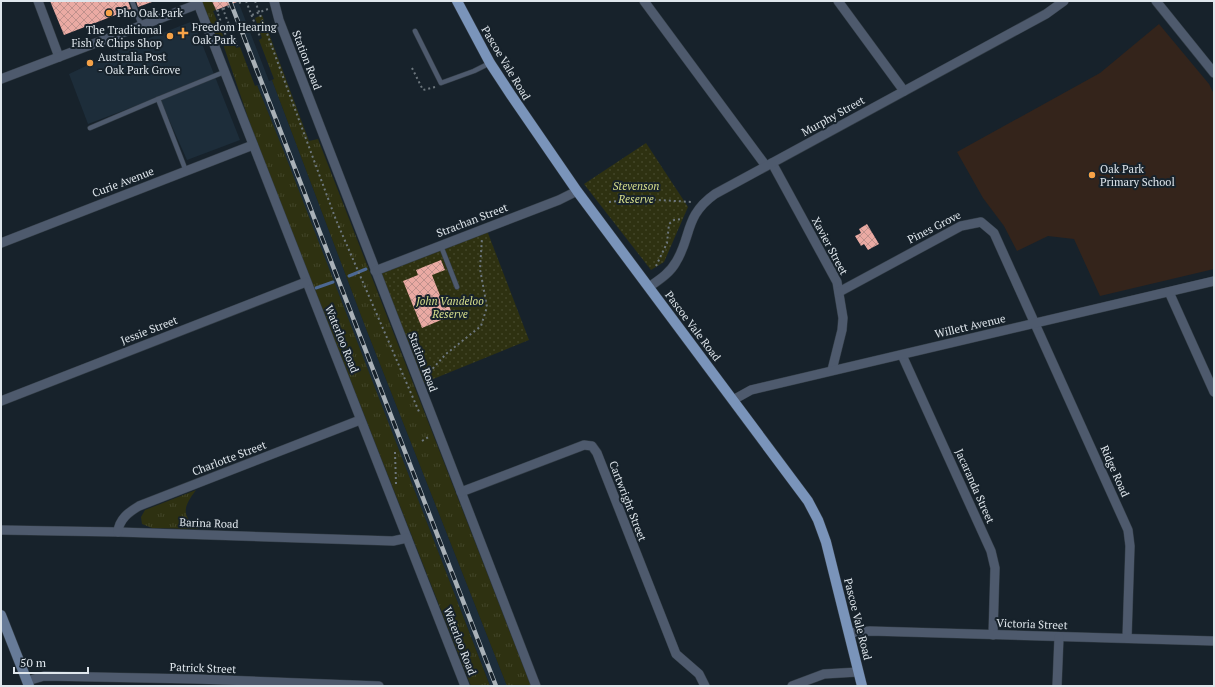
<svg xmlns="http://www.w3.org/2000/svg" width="1215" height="687" font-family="'PT Serif',serif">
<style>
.built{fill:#1d2d3a}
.education{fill:#34241b}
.grass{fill:url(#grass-tufts)}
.park{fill:url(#park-dots)}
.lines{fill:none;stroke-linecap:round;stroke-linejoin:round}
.stream{stroke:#4c6893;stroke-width:3}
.building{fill:url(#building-cross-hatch)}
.service-casing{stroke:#333d46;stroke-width:5.5}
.minor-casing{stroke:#333d46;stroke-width:10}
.secondary-casing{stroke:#333d46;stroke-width:11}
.primary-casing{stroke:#333d46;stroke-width:11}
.path{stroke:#6d777e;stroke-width:2;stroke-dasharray:2 3;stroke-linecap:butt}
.service{stroke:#4e5a6d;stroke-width:4.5}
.minor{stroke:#4e5a6d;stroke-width:9}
.secondary{stroke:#677b98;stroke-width:10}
.primary{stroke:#7a94ba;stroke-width:10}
.rail-casing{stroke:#a9b1b7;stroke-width:4.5}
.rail{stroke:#17222b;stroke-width:3;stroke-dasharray:9;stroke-linecap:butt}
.poi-dot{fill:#f6a247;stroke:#17222b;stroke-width:1.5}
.labels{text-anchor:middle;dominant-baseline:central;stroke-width:4;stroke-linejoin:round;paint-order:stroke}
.poi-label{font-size:11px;fill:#dfe6ec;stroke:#17222b;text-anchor:start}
.street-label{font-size:11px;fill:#dfe6ec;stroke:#17222b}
.park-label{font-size:11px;font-style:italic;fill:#d7df8c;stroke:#17222b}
</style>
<defs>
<pattern id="grass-tufts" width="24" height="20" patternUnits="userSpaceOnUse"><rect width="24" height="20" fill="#2e3111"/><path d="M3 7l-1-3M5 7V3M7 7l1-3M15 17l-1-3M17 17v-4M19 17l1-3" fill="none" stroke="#424528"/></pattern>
<pattern id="park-dots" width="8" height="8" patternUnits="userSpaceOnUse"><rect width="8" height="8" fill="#2e3111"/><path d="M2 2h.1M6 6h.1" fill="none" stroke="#424528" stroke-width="1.8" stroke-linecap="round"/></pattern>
<pattern id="building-cross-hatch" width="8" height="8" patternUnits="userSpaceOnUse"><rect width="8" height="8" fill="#eaaaa3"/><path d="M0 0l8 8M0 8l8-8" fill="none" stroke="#c0918c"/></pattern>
</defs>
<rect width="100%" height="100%" fill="#17222b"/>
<g class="built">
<path d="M228,1h10l31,80 3,-1 93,246 142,360h-17l-233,-601 3,-1z"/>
<path d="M193,21l47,119 -53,20 -28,-63 -71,27 -19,-50 55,-26z"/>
</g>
<path class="education" d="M1159,24l50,60 5,10v175l-114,27 -26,-57 -26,-3 -31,15 -13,-25 -21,-28 -26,-46 143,-79z"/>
<g class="grass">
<path d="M202,1h10l4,9 -3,1 11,27 -7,3z"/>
<path d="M262,15l47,126 9,-2 213,547h-24l-142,-360 -93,-246 2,-1 -15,-39 3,-2 -7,-20z"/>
<path d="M233,39l3,9 4,-1 15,39 2,-1 27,67 206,534h-19l-216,-548 -32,-94z"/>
<path d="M196,490c-12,16 -16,25 2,39l-46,-1 -10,-4 -1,-7 4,-7z"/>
</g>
<g class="park">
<path d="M646,143l42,64 -24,55 -13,8 -67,-86z"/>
<path d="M486,228l43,112 -113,46 -44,-112z"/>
</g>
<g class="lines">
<g class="stream">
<path d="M349,276l17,-7"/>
<path d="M316,288l17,-6"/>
</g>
</g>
<g class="building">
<path d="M50,1h78l3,8 -67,26z"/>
<path d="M136,1h15l1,1 -14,5z"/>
<path d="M212,1h25v1l-21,8z"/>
<path d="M867,224l12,20 -11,6 -4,-6 -3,2 -6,-10 6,-3 -2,-4z"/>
<path d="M441,260l4,10 -13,5 13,33 4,-2 4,9 -31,13 -19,-47 15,-6 -2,-5z"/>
</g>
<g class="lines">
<g class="service-casing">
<g id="service">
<path d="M132,1l9,24"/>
<path d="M415,31l26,52 33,-12 16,-8"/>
<path d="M90,128l68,-29"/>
<path d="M186,171l-28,-72 66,-27"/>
<path d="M441,246l16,41"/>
</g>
</g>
<g class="minor-casing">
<g id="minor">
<path d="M38,1l21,56"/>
<path d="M197,1l268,685"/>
<path d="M274,1l5,19 257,666"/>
<path d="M644,1l122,165"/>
<path d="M838,1l66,90"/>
<path d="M1156,1l58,72"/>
<path d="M1,79l197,-75"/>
<path d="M772,163l65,119 6,36 -1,12 -10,40"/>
<path d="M1,243l252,-98"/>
<path d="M375,271l184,-71 18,-9"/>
<path d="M649,287c10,-7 21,-14 27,-25 16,-26 8,-46 39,-68l331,-180 18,-13"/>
<path d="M839,292l122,-66 20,-4 13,11 134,297 2,16 -3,92"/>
<path d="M1169,292l45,100"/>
<path d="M902,355l89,196 4,17 -2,67"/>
<path d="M733,400l18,-10 463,-109"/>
<path d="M1,401l305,-119"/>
<path d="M461,492l123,-47 8,1 5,7 79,201 23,20 6,12"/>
<path d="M1,530l117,2 275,9 14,-3"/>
<path d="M118,532c1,-13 11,-20 21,-26l221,-86"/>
<path d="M849,633l21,-2 344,10"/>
<path d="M27,681l17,-5 152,3 183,7"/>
<path d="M792,686l32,-12 34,-2"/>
<path d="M1057,686l2,-49"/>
</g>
</g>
<g class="secondary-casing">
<path id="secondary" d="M1,615l28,71"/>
</g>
<g class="primary-casing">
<path id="primary" d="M457,1l33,62 21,32 66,96 231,310 10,19 8,22 36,144"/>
</g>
<g class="path">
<path d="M246,1l14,36"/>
<path d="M255,1l81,219 84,194"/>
<path d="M239,3l5,-2"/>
<path d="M223,9l7,-3"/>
<path d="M252,15l16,-6"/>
<path d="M222,41l5,-2 -10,-28 6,-2 14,37"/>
<path d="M412,68l11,22 12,-3"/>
<path d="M609,202l33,-3 50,3"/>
<path d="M656,266l11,-23 2,-19 5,-4 8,-1"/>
<path d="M426,376l20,-22 35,-28 6,-19 -7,-38 2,-31"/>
<path d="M422,441l8,-5"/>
<path d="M395,452l1,32"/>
</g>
<use href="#service" class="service"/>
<use href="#minor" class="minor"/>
<use href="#secondary" class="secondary"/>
<use href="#primary" class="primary"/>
<g class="rail-casing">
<path id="rail" d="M230,1l266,685"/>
</g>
<use href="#rail" class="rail"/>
</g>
<g class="poi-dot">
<circle cx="109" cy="13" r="4"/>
<path d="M181 27h4v4h4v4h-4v4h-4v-4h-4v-4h4z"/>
<circle cx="170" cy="36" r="4"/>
<circle cx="90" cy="63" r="4"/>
<circle cx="1092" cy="175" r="4"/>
</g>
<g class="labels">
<g class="poi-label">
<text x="117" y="13">Pho Oak Park</text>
<text x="192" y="27">Freedom Hearing<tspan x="192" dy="13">Oak Park</tspan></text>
<text x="162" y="30" text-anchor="end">The Traditional<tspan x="162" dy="13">Fish &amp; Chips Shop</tspan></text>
<text x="98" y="57">Australia Post<tspan x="98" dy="13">- Oak Park Grove</tspan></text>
<text x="1100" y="169">Oak Park<tspan x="1100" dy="13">Primary School</tspan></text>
</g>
<g class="street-label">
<text transform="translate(307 60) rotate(69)">Station Road</text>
<text transform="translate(506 63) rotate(59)">Pascoe Vale Road</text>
<text transform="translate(833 116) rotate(-29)">Murphy Street</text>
<text transform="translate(123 182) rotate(-21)">Curie Avenue</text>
<text transform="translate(472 220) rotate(-21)">Strachan Street</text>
<text transform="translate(934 227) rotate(-27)">Pines Grove</text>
<text transform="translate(830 246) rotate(62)">Xavier Street</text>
<text transform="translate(693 326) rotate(53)">Pascoe Vale Road</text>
<text transform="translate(970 326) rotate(-13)">Willett Avenue</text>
<text transform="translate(149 330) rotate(-21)">Jessie Street</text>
<text transform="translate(342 339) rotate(68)">Waterloo Road</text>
<text transform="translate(423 362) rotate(69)">Station Road</text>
<text transform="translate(229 458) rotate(-21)">Charlotte Street</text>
<text transform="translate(1115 471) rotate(66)">Ridge Road</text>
<text transform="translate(975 486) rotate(66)">Jacaranda Street</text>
<text transform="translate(628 501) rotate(69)">Cartwright Street</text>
<text transform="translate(209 523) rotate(2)">Barina Road</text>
<text transform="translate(858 619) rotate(76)">Pascoe Vale Road</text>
<text transform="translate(1032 624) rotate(2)">Victoria Street</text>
<text transform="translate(460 641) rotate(69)">Waterloo Road</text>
<text transform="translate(203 668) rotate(2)">Patrick Street</text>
</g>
<g class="park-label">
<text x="636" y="186">Stevenson<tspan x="636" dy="13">Reserve</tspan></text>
<text x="450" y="301">John Vandeloo<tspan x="450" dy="13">Reserve</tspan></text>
</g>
</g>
<rect width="1215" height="687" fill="none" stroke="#dfe6ec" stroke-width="4"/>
<path d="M14 667v6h74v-6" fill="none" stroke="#dfe6ec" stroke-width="2"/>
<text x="20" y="667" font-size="12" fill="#dfe6ec" stroke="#17222b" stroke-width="3" paint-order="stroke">50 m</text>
</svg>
